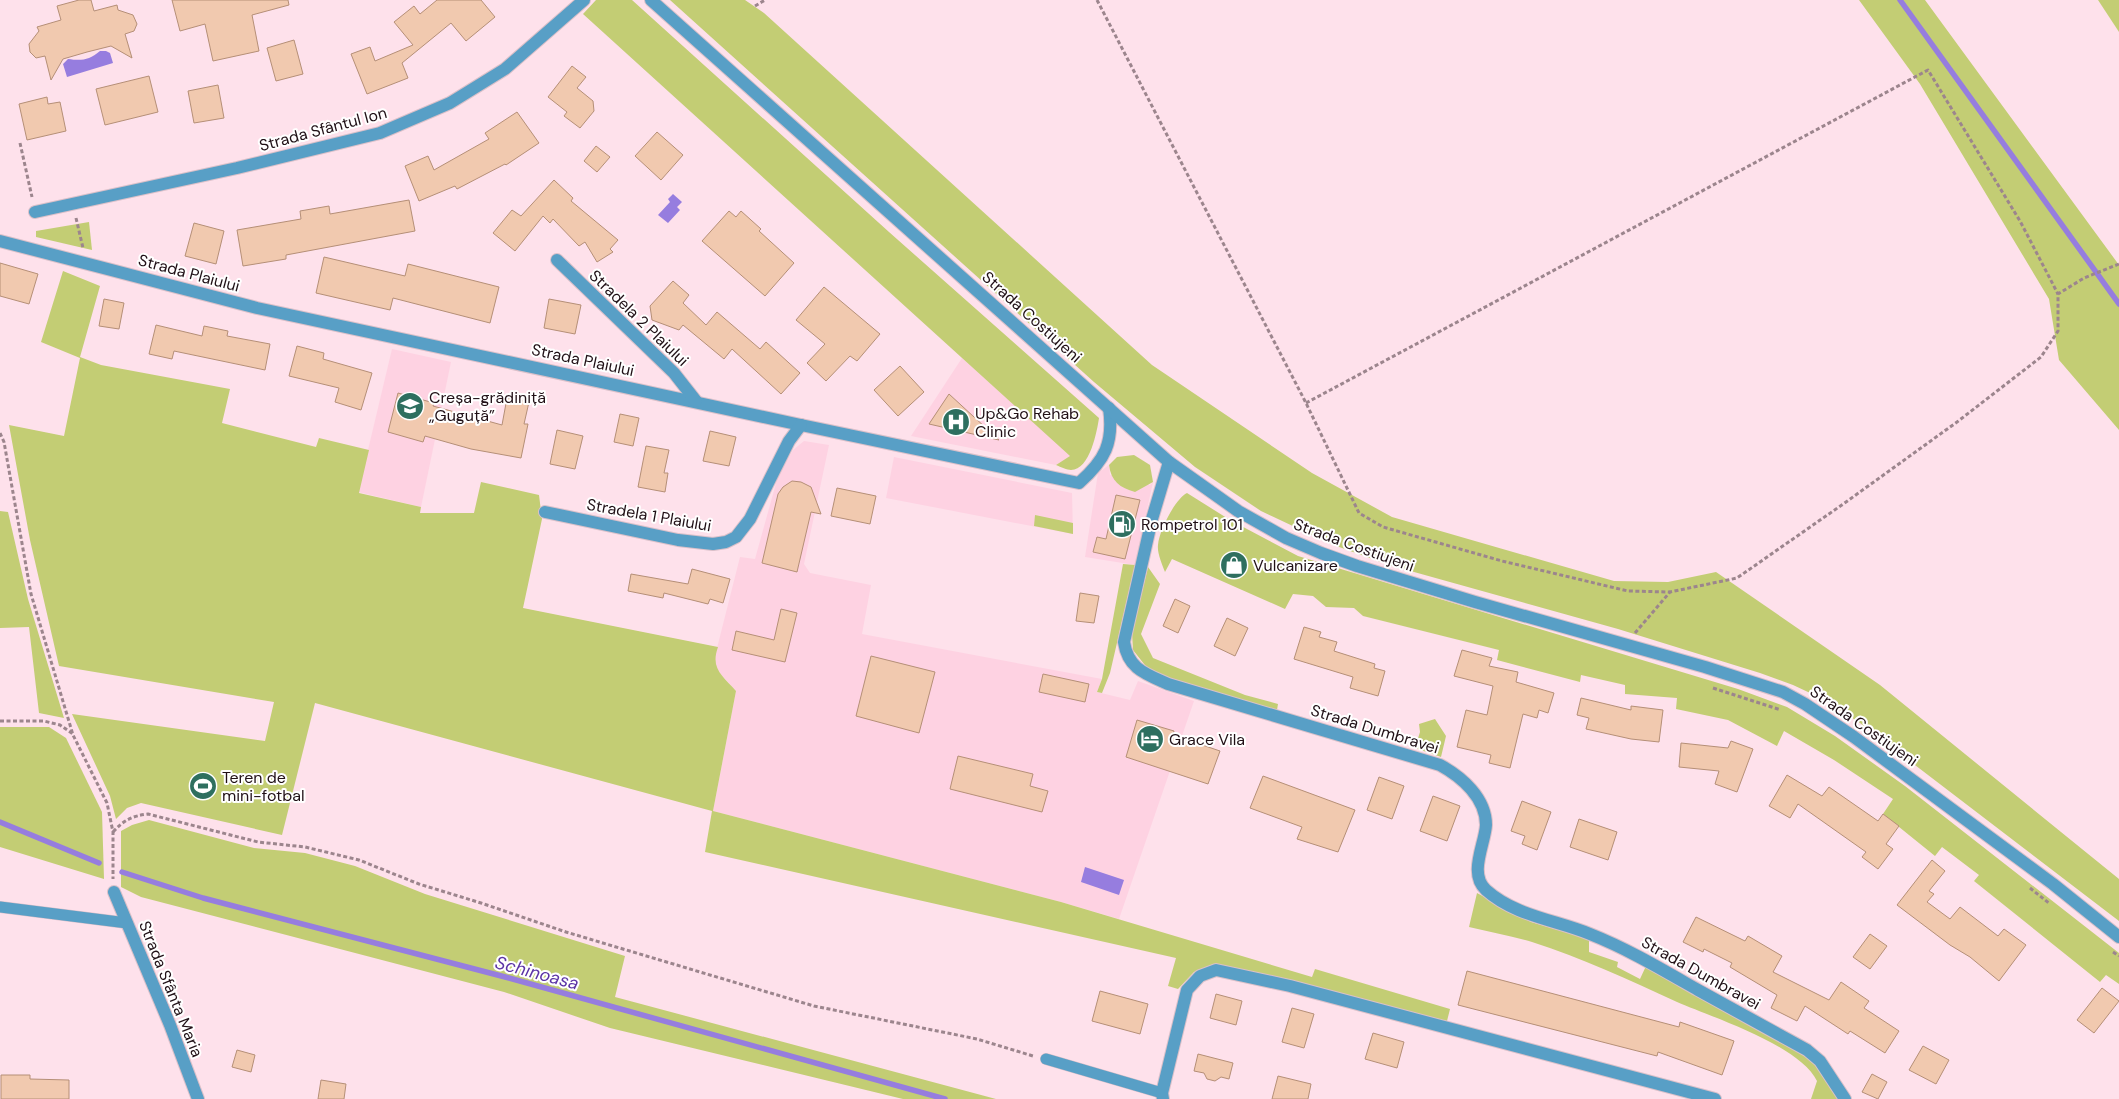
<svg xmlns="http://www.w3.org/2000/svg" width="2119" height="1099" font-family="'DM Sans',sans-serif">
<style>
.built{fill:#fed2e2}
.green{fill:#c3cd74}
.water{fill:#967ddf}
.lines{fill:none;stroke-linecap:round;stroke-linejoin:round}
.stream{stroke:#967ddf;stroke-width:5.5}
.building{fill:#f1c9af;stroke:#b58f77}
.service-casing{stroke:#dac0c9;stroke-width:12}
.minor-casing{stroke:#dac0c9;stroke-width:14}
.tertiary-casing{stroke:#dac0c9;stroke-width:14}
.path{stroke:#9c858d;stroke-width:3;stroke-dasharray:4 2.5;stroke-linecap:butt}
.service{stroke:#589fc6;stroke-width:11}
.minor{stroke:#589fc6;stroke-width:12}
.tertiary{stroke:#589fc6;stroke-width:12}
.labels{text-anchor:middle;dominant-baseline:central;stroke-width:4;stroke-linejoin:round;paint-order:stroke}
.street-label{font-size:16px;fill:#201016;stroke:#fff}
.poi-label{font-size:16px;fill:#201016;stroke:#fff;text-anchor:start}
.water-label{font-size:18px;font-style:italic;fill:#5b33a5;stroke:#fff}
</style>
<rect width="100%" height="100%" fill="#fee1eb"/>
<g class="built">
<path d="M392,349l59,13 -30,145 -63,-15z"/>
<path d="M962,358l109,98 -15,9 -145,-29z"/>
<path d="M804,441l25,4 -25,119 6,9 61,12 -9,49 240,45 -5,13 33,8 8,-19 56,20 -75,218 -58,-17 -348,-91 23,-120 -20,-22 -1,-13 25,-99 15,2 23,-83 15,-26z"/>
<path d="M894,457l178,36 1,41 -187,-36z"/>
<path d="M1109,465l1,10 40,10 3,-3 -18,83 -50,-8 13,-84z"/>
</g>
<g class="green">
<path d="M596,0h36l257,232 210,186c-2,13 -9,52 -28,52 -4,0 -10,-3 -15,-5l14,-9 -487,-442z"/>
<path d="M670,0h75l19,13 388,352 160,108 80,44 222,64 54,1 48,-10 164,113 239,194v42l-259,-198 -37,-24 -30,-14 -33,-12 -142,-44 -229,-64 -58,-21 -70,-33 -66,-44 -101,-85z"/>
<path d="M1859,0h66l194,265v165l-60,-70 -10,-61 -129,-215z"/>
<path d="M2098,0h21v32z"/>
<path d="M89,222l3,28 -56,-13v-6z"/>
<path d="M63,271l37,15 -20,71 21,8 129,24 -8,34 94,24 3,-9 50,12 -10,43 62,14 -1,6h54l7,-31 58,13 3,24 -19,89 195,39c-8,22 5,29 18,44l-23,120 348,91 251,75 3,-8 135,40 -3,12 -233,-57 -20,8 -16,17 -10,-3 8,-28 -471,-106 7,-41 -397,-108 -33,132 -141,-32 -14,5 -11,11 -6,-23 -38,-82 193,27 9,-39 -215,-36 -29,-126 -21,-115 55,11 16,-78 -39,-16z"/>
<path d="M1134,455l16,10 3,17 -18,10c-15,-4 -24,-11 -26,-27l8,-8z"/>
<path d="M1187,493l43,27 68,36 440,133 49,18 48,29 70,50 214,167v31l-13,-9 -6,7 -126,-101 5,-6 -37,-28 -7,9 -52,-42 10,-15 -59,-39 -50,-29 -7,15 -49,-26 -52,-11 1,-11 -52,-4v-9l-44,-10 -1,7 -83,-22 2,-10 -136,-34 -9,-8 -28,-1 -13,-11 -20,-2 -8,15 -113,-50 -7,13c-3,-8 -8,-19 -7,-27 1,-14 17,-46 29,-52z"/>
<path d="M0,511l8,1 20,87 36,119 -25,-5 -10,-86 -29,1z"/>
<path d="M1035,515l38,8v11l-39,-8z"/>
<path d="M1123,564l12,1 -25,108 -8,20 -5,-1 5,-13z"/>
<path d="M1148,567l12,17 -19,50 12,24 92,37 33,9 -1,6 -111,-31 -18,-10 -15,-19 -1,-17z"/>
<path d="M1435,719l11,17 -5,21 -26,-9 5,-16 -1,-8z"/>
<path d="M0,727h49l17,11 36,74 2,67 -104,-32z"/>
<path d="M149,820l105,28 51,5 50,13 70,28 200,62 -10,41 381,102h-93l-293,-71 -106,-36 -363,-95 -20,-10v-56l11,-6z"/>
<path d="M1477,893l54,29 58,17v13l29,10 -1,5 23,12 6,-13 156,87 15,13 21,33h-27l6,-18c-18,-36 -103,-63 -140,-79 -48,-22 -95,-44 -145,-60 -20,-6 -42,-10 -63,-15z"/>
</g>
<g class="water">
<path d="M100,51h6l4,2 3,10 -46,14 -4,-13 5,-5c14,2 21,1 32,-8z"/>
<path d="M673,194l9,8 -5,5 3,3 -12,13 -10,-8 12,-13 -2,-3z"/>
<path d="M1085,867l39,13 -5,15 -38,-13z"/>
</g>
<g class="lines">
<g class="stream">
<path d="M1900,0l219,304"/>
<path d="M0,822l99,41"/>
<path d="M122,872l81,26 306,80 436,121"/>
</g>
</g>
<g class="building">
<path d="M79,0h12l3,11 23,-6 1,5 15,5 4,9 -3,7 -9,3 7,24 -21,-12 -24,6 -24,7 -12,21 -6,-24 -9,2 -6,-6 -1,-8 10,-13 -2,-4 24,-7 -4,-14z"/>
<path d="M172,0h116l1,5 -37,10 7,36 -46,10 -8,-37 -25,7z"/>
<path d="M437,0h44l14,17 -29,24 -15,-18 -49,40 6,15 -41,16 -16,-40 19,-7 5,14 38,-16 -19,-23 20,-16 6,8z"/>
<path d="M294,40l9,34 -27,7 -9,-33z"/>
<path d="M572,66l14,11 -9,11 16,13 1,10 -14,17 -16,-12 3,-4 -19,-15z"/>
<path d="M149,76l9,36 -53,13 -9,-36z"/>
<path d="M218,85l6,33 -30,5 -6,-32z"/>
<path d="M47,97l1,7 12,-2 6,29 -39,9 -8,-36z"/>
<path d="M517,112l22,31 -33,22 -1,-1 -48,25 -2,-3 -36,15 -14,-35 23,-10 6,14 55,-31 -4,-6z"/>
<path d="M657,132l26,23 -22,25 -26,-24z"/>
<path d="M596,146l14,11 -13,15 -13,-11z"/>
<path d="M554,180l19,18 -2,3 47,39 -8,9 3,3 -16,10 -12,-20 -6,4 -26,-27 -3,4 -7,-7 -28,35 -22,-18 19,-23 9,6z"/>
<path d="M409,200l6,31 -129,24v4l-43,7 -6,-36 64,-11 -1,-8 29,-5 1,8z"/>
<path d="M729,211l7,6 5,-6 20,18 -2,2 35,32 -29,33 -63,-55z"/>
<path d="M194,223l30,8 -8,33 -31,-8z"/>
<path d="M324,257l81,19 3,-12 91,23 -9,36 -97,-25 -3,12 -74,-17z"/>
<path d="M0,263l38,11 -9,30 -29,-8z"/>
<path d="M673,281l16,14 -6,8 23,22 11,-13 43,37 6,-7 34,31 -19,21 -49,-45 -8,10 -41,-34 -4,5 -27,-10 -2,-14z"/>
<path d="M824,287l56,47 -23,27 -7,-5 -24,25 -19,-18 18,-19 -29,-24z"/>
<path d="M104,299l20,4 -5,26 -20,-3z"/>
<path d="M549,299l32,6 -6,29 -31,-6z"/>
<path d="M156,325l46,11 2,-10 24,5 -1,5 43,8 -5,26 -91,-19 -2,8 -23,-5z"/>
<path d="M297,346l27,7 -1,6 49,14 -11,37 -26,-8 4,-14 -50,-12z"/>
<path d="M900,366l24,26 -26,24 -24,-26z"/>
<path d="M398,393l36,10 -1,3 69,19 5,-27 22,4 -5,22h4l-7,34 -50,-9 -46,-13 -2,6 -35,-10z"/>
<path d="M949,394l50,46 -70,-16z"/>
<path d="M620,414l19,4 -6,28 -19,-4z"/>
<path d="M557,430l26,6 -8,33 -25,-5z"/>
<path d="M710,431l26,6 -7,29 -26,-5z"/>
<path d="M646,446l23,4 -5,23h4l-3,19 -27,-5z"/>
<path d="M792,481l9,1 10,5 10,27 -10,-2 -14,60 -35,-9 16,-69 5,-7z"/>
<path d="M837,488l39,8 -6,28 -39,-8z"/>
<path d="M1116,495l24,5 -15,59 -32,-7 4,-15 9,2z"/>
<path d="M692,569l38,10 -7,24 -13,-4 -2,5 -44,-11 -1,5 -35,-7 3,-17 57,10z"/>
<path d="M1080,593l19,3 -5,27 -18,-2z"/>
<path d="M1175,599l15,7 -12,27 -15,-7z"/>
<path d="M781,609l16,4 -12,49 -53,-12 4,-19 38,9z"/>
<path d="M1227,618l21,10 -13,28 -21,-10z"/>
<path d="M1304,627l17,5 -2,5 18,5 -3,9 41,13 -1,4 11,3 -7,25 -28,-8 3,-11 -59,-18z"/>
<path d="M1462,650l30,8 -3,8 29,6 -2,10 38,11 -6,20 -9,-3 -2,8 -14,-4 -13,54 -21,-5 2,-8 -34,-8 9,-37 21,5 6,-29 -39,-10z"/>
<path d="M871,656l64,16 -16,61 -63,-17z"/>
<path d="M1043,674l46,10 -4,18 -46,-10z"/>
<path d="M1581,698l50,12v-4l32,4 -4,32 -28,-3 -45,-10 3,-11 -12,-3z"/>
<path d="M1137,720l37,11 -1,4 47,16 -12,33 -82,-27z"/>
<path d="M1731,741l22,8 -16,43 -22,-8 4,-13 -40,-4 2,-24 47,5z"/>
<path d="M958,756l75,18 -3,12 18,5 -6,21 -92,-23z"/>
<path d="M1787,775l35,21 7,-9 49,34 5,-7 16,12 -13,18 7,5 -15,20 -16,-12 4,-5 -68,-48 -8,14 -21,-12z"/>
<path d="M1263,776l92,34 -17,42 -41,-13 5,-12 -52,-19z"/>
<path d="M1379,777l25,9 -12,33 -25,-9z"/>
<path d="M1433,796l27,10 -13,35 -27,-10z"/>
<path d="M1522,801l29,11 -14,38 -15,-6 3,-8 -14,-5z"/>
<path d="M1579,819l38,13 -9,28 -38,-13z"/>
<path d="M1932,860l13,11 -16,20 5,3 -7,8 23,17 10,-12 38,29 6,-7 22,16 -27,36 -29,-24 -20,-12 -53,-40z"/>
<path d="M1696,917l49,24 3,-5 34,20 -9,16 56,28 12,-18 28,19 -5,7 35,23 -14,22 -35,-22 -2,3 -43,-28 -8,15 -26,-13 6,-13 -47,-28 2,-4 -28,-14 -1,3 -20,-10z"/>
<path d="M1870,934l17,12 -17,23 -17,-12z"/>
<path d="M1467,971l212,56 1,-5 54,19 -12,34 -64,-23 -1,4 -199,-51z"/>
<path d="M2102,988l17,13 -25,32 -17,-13z"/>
<path d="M1100,991l48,13 -8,30 -48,-13z"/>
<path d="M1216,994l26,7 -6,24 -26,-7z"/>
<path d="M1292,1008l22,6 -10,34 -22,-6z"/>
<path d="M1373,1033l31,9 -7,26 -32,-9z"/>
<path d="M1923,1046l26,14 -13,24 -27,-14z"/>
<path d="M237,1050l18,5 -4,17 -19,-5z"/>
<path d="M1198,1054l35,9 -4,16 -8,-2 -6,4 -8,-2 -3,-6 -10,-2z"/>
<path d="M1872,1074l15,8 -9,17 -16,-7z"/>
<path d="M1,1075h29v4l39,1v19h-68z"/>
<path d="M1278,1076l33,8 -3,15h-36z"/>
<path d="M321,1080l25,4 -2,15h-26z"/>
</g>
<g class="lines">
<g class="service-casing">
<g id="service">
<path d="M0,907l127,16"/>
<path d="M1046,1059l116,34"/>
</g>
</g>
<g class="minor-casing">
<g id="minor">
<path d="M35,212l202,-44 143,-35 70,-30 55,-34 79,-69"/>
<path d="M0,241l257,67 544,117 278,58c26,-23 35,-40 30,-75"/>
<path d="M557,260l117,113 22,28"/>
<path d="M1169,462l-17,57 -28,123c4,27 22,32 44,42l272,81c22,12 46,33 46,60 -1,19 -18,49 0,65 29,26 70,30 104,44 38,15 73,36 108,56 36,20 73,40 109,60l13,11 25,38"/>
<path d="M545,512l133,28 35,4 13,-2 10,-5 14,-18 39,-78 12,-16"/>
<path d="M114,892l56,133 28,74"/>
<path d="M1163,1099l-1,-6 25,-103 13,-14 16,-6 74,16 425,113"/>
</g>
</g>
<g class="tertiary-casing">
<path id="tertiary" d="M651,0l518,462 69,49 48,27 35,15 36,13 118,36 230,65 78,25 22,12 49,33 199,147 66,53"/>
</g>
<g class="path">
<path d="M1097,0l209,403 53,110 24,14 119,34 126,30 42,1"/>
<path d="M755,6l10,-6"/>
<path d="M20,143l12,54"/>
<path d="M76,218l7,30"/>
<path d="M1306,403l622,-333 92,151 38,73"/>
<path d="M0,433l4,9 27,152 42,141 34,68 6,29v47"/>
<path d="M1635,633l35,-41 67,-14 109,-76 111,-80 84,-65 17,-26v-37l26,-16 35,-14"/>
<path d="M1713,688l68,22"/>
<path d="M0,721h44l16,4 13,9"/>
<path d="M113,832c11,-12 19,-16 35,-18l110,28 47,5 54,13 60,24 62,19 85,29 248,74 163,33 56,17"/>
<path d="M2030,888l20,16"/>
<path d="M2113,952l6,4"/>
</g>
<use href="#service" class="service"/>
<use href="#minor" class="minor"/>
<use href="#tertiary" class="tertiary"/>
</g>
<defs>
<g id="school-disc" transform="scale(1.4375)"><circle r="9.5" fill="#2e6f5f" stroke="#fff"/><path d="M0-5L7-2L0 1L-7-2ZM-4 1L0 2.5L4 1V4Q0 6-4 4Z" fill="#fff"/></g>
<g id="hospital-disc" transform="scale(1.4375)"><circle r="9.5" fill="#2e6f5f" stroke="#fff"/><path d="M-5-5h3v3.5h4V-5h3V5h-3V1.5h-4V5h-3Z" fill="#fff"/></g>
<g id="fuel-disc" transform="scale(1.4375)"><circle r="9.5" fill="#2e6f5f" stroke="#fff"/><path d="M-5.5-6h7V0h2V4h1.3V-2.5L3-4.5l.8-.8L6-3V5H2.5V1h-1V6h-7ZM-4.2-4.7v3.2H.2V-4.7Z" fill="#fff"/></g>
<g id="shop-disc" transform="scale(1.4375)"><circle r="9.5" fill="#2e6f5f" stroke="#fff"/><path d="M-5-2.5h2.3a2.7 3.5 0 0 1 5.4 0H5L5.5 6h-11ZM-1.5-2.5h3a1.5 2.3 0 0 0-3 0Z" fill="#fff"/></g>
<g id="hotel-disc" transform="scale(1.4375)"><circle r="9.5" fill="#2e6f5f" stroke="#fff"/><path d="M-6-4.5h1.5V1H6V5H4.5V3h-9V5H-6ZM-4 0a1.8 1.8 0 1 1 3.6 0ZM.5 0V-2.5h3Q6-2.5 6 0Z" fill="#fff"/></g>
<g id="stadium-disc" transform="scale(1.4375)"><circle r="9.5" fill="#2e6f5f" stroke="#fff"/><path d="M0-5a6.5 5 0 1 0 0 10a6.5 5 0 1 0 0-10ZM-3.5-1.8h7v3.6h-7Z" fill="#fff"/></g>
</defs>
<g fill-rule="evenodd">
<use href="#school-disc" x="410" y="406"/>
<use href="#hospital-disc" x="956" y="422"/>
<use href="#fuel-disc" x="1122" y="524"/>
<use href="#shop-disc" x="1234" y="565"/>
<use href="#hotel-disc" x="1150" y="739"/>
<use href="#stadium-disc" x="203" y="786"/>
</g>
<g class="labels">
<g class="street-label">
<text transform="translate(323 129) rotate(-15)">Strada Sfântul Ion</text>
<text transform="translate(189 273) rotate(15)">Strada Plaiului</text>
<text transform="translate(1032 317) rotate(42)">Strada Costiujeni</text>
<text transform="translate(639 318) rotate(44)">Stradela 2 Plaiului</text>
<text transform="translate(583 360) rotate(12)">Strada Plaiului</text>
<text transform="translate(649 515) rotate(10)">Stradela 1 Plaiului</text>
<text transform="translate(1354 545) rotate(20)">Strada Costiujeni</text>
<text transform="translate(1864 726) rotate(35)">Strada Costiujeni</text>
<text transform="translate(1375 729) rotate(17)">Strada Dumbravei</text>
<text transform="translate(1701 973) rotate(29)">Strada Dumbravei</text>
<text transform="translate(171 989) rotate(68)">Strada Sfânta Maria</text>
</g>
<g class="poi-label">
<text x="429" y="397">Creșa-grădiniță<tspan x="429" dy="18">„Guguță”</tspan></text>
<text x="975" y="413">Up&amp;Go Rehab<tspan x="975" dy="18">Clinic</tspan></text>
<text x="1141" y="524">Rompetrol 101</text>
<text x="1253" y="565">Vulcanizare</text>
<text x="1169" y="739">Grace Vila</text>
<text x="222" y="777">Teren de<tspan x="222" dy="18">mini-fotbal</tspan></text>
</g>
<g class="water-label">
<text transform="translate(537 973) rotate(15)">Schinoasa</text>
</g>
</g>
</svg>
